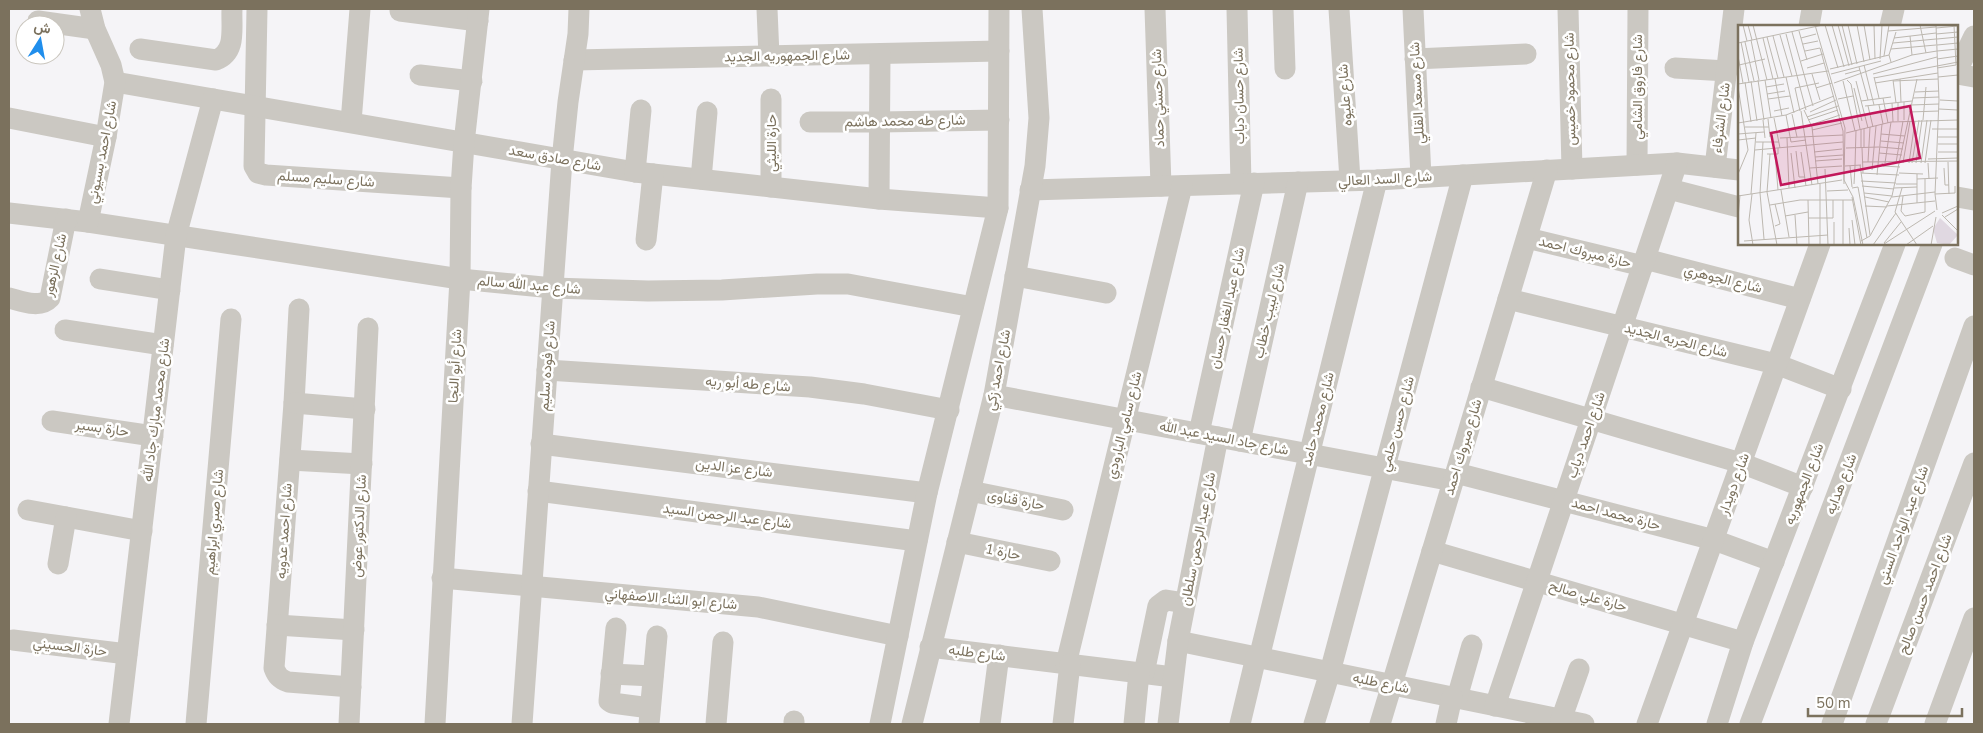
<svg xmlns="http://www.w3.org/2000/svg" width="1983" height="733" font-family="'Nunito Sans',Vazirmatn,sans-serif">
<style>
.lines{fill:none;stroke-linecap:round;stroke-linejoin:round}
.minor{stroke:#cbc8c2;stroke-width:21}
.labels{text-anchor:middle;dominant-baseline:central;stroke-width:5;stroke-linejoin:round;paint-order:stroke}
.street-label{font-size:14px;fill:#7b715d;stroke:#fff}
.inset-road{fill:none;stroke:#bdb8b0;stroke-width:1}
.view{fill:#c2185b;fill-opacity:0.15;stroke:#c2185b;stroke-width:2.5}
.inset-edge{fill:none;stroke:#7b715d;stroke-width:2.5}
</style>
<rect width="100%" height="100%" fill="#f5f4f7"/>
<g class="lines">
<g class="minor">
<path d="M257,9l-3,157 4,7 8,2 195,13"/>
<path d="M767,9l2,47"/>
<path d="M1155,9l6,177"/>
<path d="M1237,9l4,175"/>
<path d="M1283,9l2,60"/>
<path d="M1339,9l11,171"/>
<path d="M1413,9l8,168"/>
<path d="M1568,9l4,160"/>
<path d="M400,11l78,10"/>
<path d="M38,21l57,8"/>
<path d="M1809,26l3,-17"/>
<path d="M1890,26l4,-17"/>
<path d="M140,49l76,11c21,-8 15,-32 16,-51"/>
<path d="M1415,59l111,-5"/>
<path d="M574,60l425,-9"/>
<path d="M1675,68l52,3"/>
<path d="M1957,71l17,-35"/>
<path d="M1957,74l17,3"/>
<path d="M420,75l52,6"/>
<path d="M115,82l520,90 244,27 119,9"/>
<path d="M771,99v88"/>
<path d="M9,118l97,19"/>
<path d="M351,122l9,-113"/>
<path d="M810,122h70l119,-2"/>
<path d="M1637,165l1,-156"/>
<path d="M1715,167l19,-158"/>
<path d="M635,172l6,-62"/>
<path d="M701,179l6,-67"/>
<path d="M1669,189l70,18"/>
<path d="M1030,190l347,-10 300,-17 62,7"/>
<path d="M1957,197l17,3"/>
<path d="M879,199l1,-145"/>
<path d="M9,213l79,9 372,57 93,9 95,3 74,-1 95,-6h31l125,23"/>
<path d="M88,222l18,-85 9,-55 -4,-17 -16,-36 -5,-20"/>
<path d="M1527,238l116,28"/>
<path d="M646,240l7,-66"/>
<path d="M1955,258l19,7"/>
<path d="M1645,259l155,40"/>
<path d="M1015,276l91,17"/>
<path d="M100,279l70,11"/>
<path d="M9,298c12,3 31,11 41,0l16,-79"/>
<path d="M1508,299l268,65 65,25"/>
<path d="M299,309l-5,94 -20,265c3,8 6,11 14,14l63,5"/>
<path d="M65,330l98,15"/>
<path d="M547,370l263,17 54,7 85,16"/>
<path d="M1481,387l260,76 62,24"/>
<path d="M994,395l459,86"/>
<path d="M294,403l71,6"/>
<path d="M52,421l101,15"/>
<path d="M1199,433l55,-250"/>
<path d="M1240,441l58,-259"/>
<path d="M541,444l386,49"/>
<path d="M290,460l72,4"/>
<path d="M1456,473l258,67 60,22"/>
<path d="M538,491l379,50"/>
<path d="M970,491l93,19"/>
<path d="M28,510l114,21"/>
<path d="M957,542l93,19"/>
<path d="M1432,551l311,91"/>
<path d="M58,564l8,-47"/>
<path d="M442,578l316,29 140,29"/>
<path d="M277,625l77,5"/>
<path d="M616,628l-7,73 3,2 38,5"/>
<path d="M13,640l114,14"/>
<path d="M1178,641l406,83"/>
<path d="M930,647l243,30"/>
<path d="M1259,658l118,-478"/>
<path d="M1066,664l116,-478"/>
<path d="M1144,673l14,-67 8,-6 19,3"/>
<path d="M611,674l42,2"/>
<path d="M1457,698l15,-53"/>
<path d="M1495,706l182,-543"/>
<path d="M1561,720l18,-51"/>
<path d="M119,724l57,-488 37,-137"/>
<path d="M196,724l35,-405"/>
<path d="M349,724l19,-396"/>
<path d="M435,724l25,-445 1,-91 3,-45 15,-134"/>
<path d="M522,724l40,-564 6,-58 10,-68 1,-25"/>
<path d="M649,724l8,-88"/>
<path d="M716,724l7,-82"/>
<path d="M794,724v-3"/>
<path d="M880,724l47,-231 71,-285 1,-199"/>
<path d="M912,724l82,-329 41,-229 4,-48 -7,-109"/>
<path d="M990,724l9,-69"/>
<path d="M1063,724l7,-60"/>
<path d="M1134,724l5,-51"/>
<path d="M1168,724l10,-83 40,-204"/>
<path d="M1240,724l16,-67"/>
<path d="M1314,724l16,-52 133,-497"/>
<path d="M1380,724l167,-554"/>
<path d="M1446,724l6,-27"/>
<path d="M1647,724l173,-480"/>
<path d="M1717,724l26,-82 152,-398"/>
<path d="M1750,724l182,-480"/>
<path d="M1832,724l142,-398"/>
<path d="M1876,724l98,-261"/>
<path d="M1935,724l39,-106"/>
</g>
</g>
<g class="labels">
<g class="street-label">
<text transform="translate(787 56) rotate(-1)">شارع الجمهوريه الجديد</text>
<text transform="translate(1637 87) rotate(-90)">شارع فاروق الشامي</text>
<text transform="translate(1570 89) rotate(-91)">شارع محمود خميس</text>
<text transform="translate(1417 93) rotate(-93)">شارع مسعد القللي</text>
<text transform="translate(1345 95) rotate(-94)">شارع عليوه</text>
<text transform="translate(1239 96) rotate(-91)">شارع حسان دياب</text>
<text transform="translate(1158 98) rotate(-92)">شارع حسني حماد</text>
<text transform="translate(1721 118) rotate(-83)">شارع الشرفاء</text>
<text transform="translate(905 121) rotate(-1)">شارع طه محمد هاشم</text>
<text transform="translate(771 143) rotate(-90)">حارة الليثي</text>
<text transform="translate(102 152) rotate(-79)">شارع احمد بسيوني</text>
<text transform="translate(555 158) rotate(10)">شارع صادق سعد</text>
<text transform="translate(326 179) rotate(4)">شارع سليم مسلم</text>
<text transform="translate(1385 179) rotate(-3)">شارع السد العالي</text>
<text transform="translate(1585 252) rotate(14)">حارة مبروك احمد</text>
<text transform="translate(55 265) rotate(-77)">شارع الزهور</text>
<text transform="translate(1723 279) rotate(14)">شارع الجوهري</text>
<text transform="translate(529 285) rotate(5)">شارع عبد الله سالم</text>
<text transform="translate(1227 308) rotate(-78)">شارع عبد الغفار حسان</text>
<text transform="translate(1269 311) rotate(-77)">شارع لبيب خطاب</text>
<text transform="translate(1676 340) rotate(14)">شارع الحريه الجديد</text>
<text transform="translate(455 366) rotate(-87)">شارع أبو النجا</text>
<text transform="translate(547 366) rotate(-86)">شارع فوده سليم</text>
<text transform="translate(998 370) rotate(-79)">شارع احمد زكي</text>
<text transform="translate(748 384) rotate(4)">شارع طه أبو ريه</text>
<text transform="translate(156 410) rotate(-83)">شارع محمد مبارك جاد الله</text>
<text transform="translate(1318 419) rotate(-76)">شارع محمد حامد</text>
<text transform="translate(1397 424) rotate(-75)">شارع حسن حلمي</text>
<text transform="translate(1124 425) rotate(-76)">شارع سامي البارودي</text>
<text transform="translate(102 428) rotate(8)">حارة بسير</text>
<text transform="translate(1586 435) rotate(-71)">شارع احمد دياب</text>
<text transform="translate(1224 438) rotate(11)">شارع جاد السيد عبد الله</text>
<text transform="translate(1463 447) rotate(-73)">شارع مبروك احمد</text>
<text transform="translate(734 468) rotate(7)">شارع عز الدين</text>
<text transform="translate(1734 484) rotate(-70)">شارع دويدار</text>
<text transform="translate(1804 484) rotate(-69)">شارع الجمهوريه</text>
<text transform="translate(1841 484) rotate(-69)">شارع هدايه</text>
<text transform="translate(1016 500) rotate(11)">حارة قناوى</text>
<text transform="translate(1616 514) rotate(15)">حارة محمد احمد</text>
<text transform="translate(727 516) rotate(7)">شارع عبد الرحمن السيد</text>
<text transform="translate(214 522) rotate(-85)">شارع صبري ابراهيم</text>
<text transform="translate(1903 525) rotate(-70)">شارع عبد الواحد السني</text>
<text transform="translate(359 526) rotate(-87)">شارع الدكتور عوض</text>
<text transform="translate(284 531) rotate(-86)">شارع احمد عدويه</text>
<text transform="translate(1198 539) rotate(-79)">شارع عبد الرحمن سلطان</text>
<text transform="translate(1003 552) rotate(11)">حارة 1</text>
<text transform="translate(1925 594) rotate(-69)">شارع احمد حسن صالح</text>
<text transform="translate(1588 596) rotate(16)">حارة علي صالح</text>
<text transform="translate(671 599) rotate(5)">شارع ابو الثناء الاصفهاني</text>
<text transform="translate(70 647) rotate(7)">حارة الحسيني</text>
<text transform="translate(977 653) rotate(7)">شارع طلبه</text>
<text transform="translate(1381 683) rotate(12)">شارع طلبه</text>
</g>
</g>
<g transform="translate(1738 25)">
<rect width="220" height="220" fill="#f5f4f7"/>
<path d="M202,193l18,17 -9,10 -12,-2 -4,-14z" fill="#e0d8e1"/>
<path class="inset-road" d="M5,0l4,16M10,0l4,15M15,0l14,55M77,0l30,103 -1,52 9,17 10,48M87,0l13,43M94,0l12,42M100,0l11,41M104,0l10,40M110,0l9,39M119,0l7,37M126,0l6,35M136,0l1,34M182,0l6,28M198,0l3,75 -4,94 2,16M216,0l2,40M198,3l22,-2M61,6l8,29M150,6l48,-4M54,7l21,74M48,9l20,76M198,9l22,-2M42,10l12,41M35,11l11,41M172,11l2,19M29,12l11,41M25,13l10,41M63,13l15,-4M156,13l42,-5M199,14l21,-2M13,15l8,40M3,17l8,40M7,17l9,39M0,18l85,-18M155,18l43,-4M65,19l15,-3M199,20l21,-2M82,23l23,83 1,53M153,24l45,-4M67,26l15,-3M199,26l21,-2M0,31l5,27M146,31l5,-31M142,34l2,-34M199,34l21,-3M63,36l22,-7M153,37l-2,-7 7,-23M1,40l26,-6M126,40l10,40M121,42l9,33M69,43l17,-5M199,43l19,-3M92,44l59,-14M74,49l8,26M93,49l50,-13M107,49l15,-4M135,49l64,-17M48,52l8,36M136,52l5,21M200,52l20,-2M136,53l84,-16M37,54l7,37M162,54l1,23M20,55l6,40M27,55l6,38M109,55l4,4 9,45M155,55l3,23M13,56l6,40M105,56l12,50M118,56l12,47M155,56l45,-2M7,57l6,40M96,58l78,-28 25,-4M137,58l63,-10M0,59l90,-13M0,62l10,63 -10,24M28,62l18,-3M78,63l16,-5M116,63l8,33M177,67l24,-1M29,69l18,-3M145,73l5,25M175,73l26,-1M30,74l22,-3M100,74l15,-3M202,75l18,1M123,76l30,-4M154,78l1,19M141,80l4,19M173,80l28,-1M127,81l47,-5M130,81l5,21M201,84l19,1M66,85l8,17 6,57M36,86l15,-3M62,86l-5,-23 24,-5M63,86l11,74M72,87l26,-12M171,87l30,-1M54,89l5,23M48,90l5,27 15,-2M69,92l31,-11M36,93l6,30M30,94l2,18M25,95l2,18M70,95l30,-10M166,95v-18M185,95l3,-33M160,96v-18M0,98l48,-8 48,-19M75,99l27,-9M7,102h24M194,104h26M74,105l30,-7M108,108l45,-11 67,-2M0,109l26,-2M143,109l24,2M200,112h20M42,113l63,-3M49,113l2,50M0,115l18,-2M143,116l23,2M18,117h23M25,117l-3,51 4,46M200,119h20M126,122v-18M142,122l23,2M108,123l33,-1M123,123v-19M124,123l1,25M17,125l88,-8M58,126l3,26h6M63,127l5,34M76,127l28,-3M200,127h20M53,128l4,35M141,128l23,2M29,129h11v-6M32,129l-3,38 10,53M37,129l3,36M77,132l28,-2M190,134l30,-1M77,136l27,-2M124,137l96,-1M130,137l2,-35M210,137l1,32M144,138l1,3 17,1M147,138l6,-41M158,138l7,-42M165,138l7,-42M171,138l6,-42M174,138l7,-43M178,138l6,-43M183,138l6,-43M187,138l6,-43M190,138l1,16M122,140l10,70M107,141l16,-1M112,141l2,21M117,141l1,-36M72,143l32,-2M206,143l1,17h4M87,144l3,76M134,145l4,-44M123,148l38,2M161,148l24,1M139,150l5,-51M179,154l21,-1M123,156l35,2M82,159v61M116,159l1,-18M158,159h21M124,161l32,3M114,163l6,-1 9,51M156,163l23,-1M164,163l-7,24 22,33M43,165l8,47M89,166l21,-1M126,168l28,3M13,169l5,-61M14,169l-3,26 4,25M197,169l20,-1v-7M0,171l104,-16M165,171l-2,15 4,5 20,-4v-33M114,172l9,48M127,172l24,5M154,172l43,-5M70,175l1,45M105,175v45M179,178v-29M32,180l30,-5h52M127,181l22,1M149,181l48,-5M204,188l16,-7M57,190l2,30M204,190l16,16M47,191l23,-4M207,192l13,-8M0,193l2,-23M70,193h25v-18M114,195l3,25M96,197v23M37,201l5,-2 -5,-20M111,203l1,17M6,216l84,-6M123,216l9,-5 22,-40 25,-117M146,218l17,-21M146,219l51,-33M135,220l23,-32M168,220l27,-19M193,220l5,-28"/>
<path class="view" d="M172,81l10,52 -139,27 -10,-52z"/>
<rect width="220" height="220" class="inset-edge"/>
</g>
<rect width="1983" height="733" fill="none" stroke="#7b715d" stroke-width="20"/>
<g transform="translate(40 40) rotate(11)"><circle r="24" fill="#ffffff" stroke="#cac6be"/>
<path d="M0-4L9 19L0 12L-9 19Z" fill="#208eec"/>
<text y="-8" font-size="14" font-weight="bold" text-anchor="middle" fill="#7b715d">ش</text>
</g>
<path d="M1808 708v8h154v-8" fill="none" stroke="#7b715d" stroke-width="2.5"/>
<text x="1816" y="708" font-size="15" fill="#7b715d" stroke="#ffffff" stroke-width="4" paint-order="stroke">50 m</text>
</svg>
